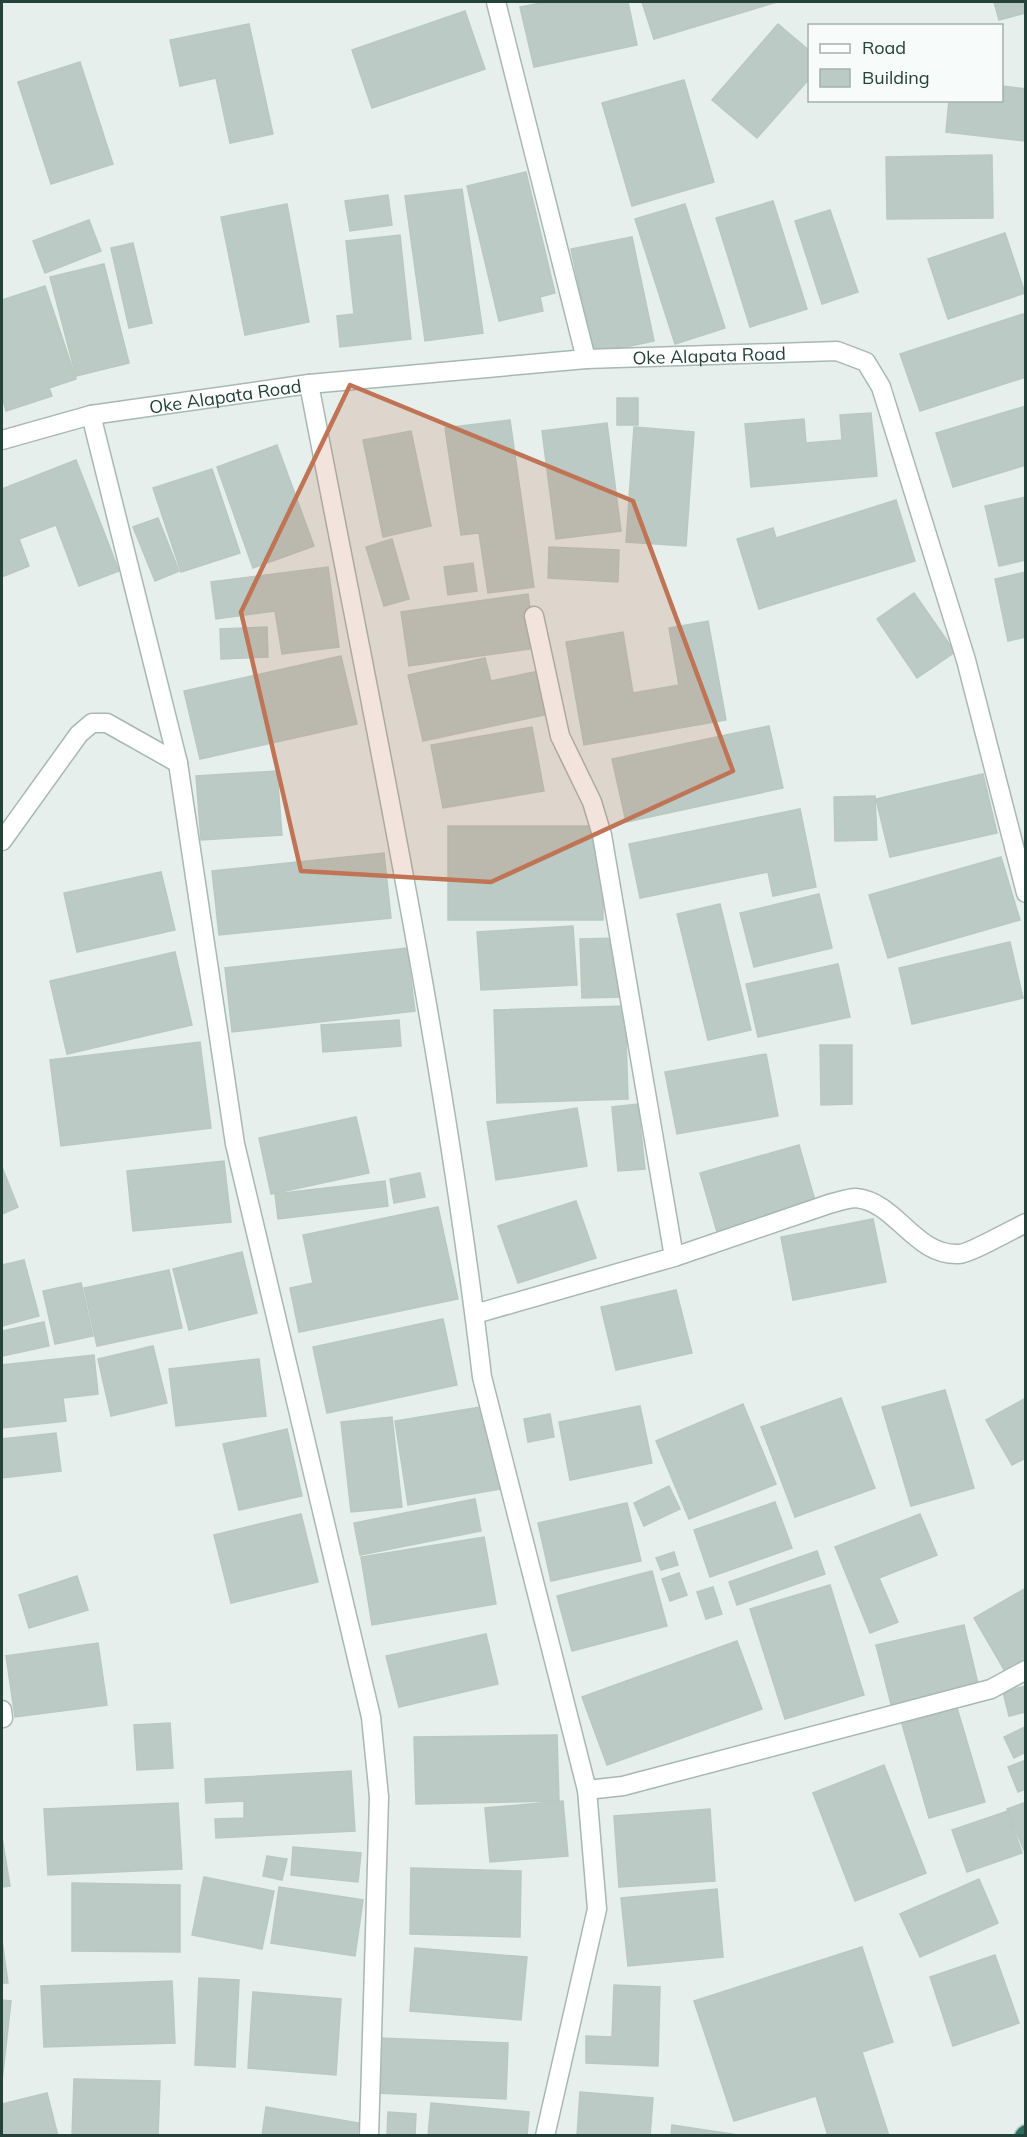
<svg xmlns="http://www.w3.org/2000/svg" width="1027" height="2137" font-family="Mulish,sans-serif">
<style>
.building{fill:#bbcac4;stroke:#b8c9c2;stroke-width:1.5}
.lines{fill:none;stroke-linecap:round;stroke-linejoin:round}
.minor-casing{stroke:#a8b8b2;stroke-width:21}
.highway-casing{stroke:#c2cac8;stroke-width:21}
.minor{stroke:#fff;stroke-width:18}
.highway{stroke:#2f6f62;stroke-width:18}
.marked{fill:#c07456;fill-opacity:0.2;stroke:#c07456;stroke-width:4.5;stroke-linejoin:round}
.labels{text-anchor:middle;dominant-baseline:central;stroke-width:4.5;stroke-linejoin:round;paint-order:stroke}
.street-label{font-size:18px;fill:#24423a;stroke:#f7fbf9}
</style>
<rect width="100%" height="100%" fill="#e6efeb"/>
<g class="building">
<path d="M546,2h82l9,43 -103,22 -14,-60z"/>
<path d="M642,2h135l-123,37z"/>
<path d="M994,2h32v11l-27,7z"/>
<path d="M465,11l20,58 -113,39 -20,-58z"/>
<path d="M249,24l24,110 -43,9 -14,-65 -36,8 -10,-46z"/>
<path d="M778,24l32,27v27l-53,60 -45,-38z"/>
<path d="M80,62l33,102 -62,20 -33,-102z"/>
<path d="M684,80l30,102 -82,24 -30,-103z"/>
<path d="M1002,86l24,3 -2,52 -78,-9 3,-32h53z"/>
<path d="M992,155l1,63 -106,1 -1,-62z"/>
<path d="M526,172l29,121 -15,4 3,14 -44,10 -32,-135z"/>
<path d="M462,189l21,144 -58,8 -20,-145z"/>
<path d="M388,195l4,30 -42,6 -5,-30z"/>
<path d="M773,201l34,108 -57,18 -34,-109z"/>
<path d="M287,204l22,118 -64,13 -24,-118z"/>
<path d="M685,204l40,124 -50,16 -40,-125z"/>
<path d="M830,210l28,82 -36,12 -27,-83z"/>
<path d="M89,220l12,31 -56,22 -12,-32z"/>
<path d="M1005,233l20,60 -77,26 -20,-60z"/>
<path d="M400,235l11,104 -71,8 -3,-31 17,-2 -8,-73z"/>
<path d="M632,237l22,104 -61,13 -22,-105z"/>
<path d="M133,243l19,80 -23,5 -18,-80z"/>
<path d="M104,264l25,99 -53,13 -26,-99z"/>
<path d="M45,286l31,93 -27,9 3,8 -46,15 -4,-14v-97z"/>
<path d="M1023,314l3,7v56l-106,34 -20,-57z"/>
<rect x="617" y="398" width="21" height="27"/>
<path d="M1026,406v59l-73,22 -17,-54z"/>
<path d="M871,413l6,63 -126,11 -6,-63 59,-5 2,24 36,-3 -2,-25z"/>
<path d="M510,420l24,167 -46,6 -9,-60 -18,2 -16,-107z"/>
<path d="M607,423l14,108 -65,8 -14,-108z"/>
<path d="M634,427l60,5 -8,114 -60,-4z"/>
<path d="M411,431l20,95 -48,11 -20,-97z"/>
<path d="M277,445l37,101 -61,22 -36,-101z"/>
<path d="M76,460l43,111 -40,15 -23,-61 -37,14 10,27 -27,11v-88z"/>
<path d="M212,469l28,84 -59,19 -28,-84z"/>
<path d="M1026,497v63l-27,6 -14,-60z"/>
<path d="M896,500l19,61 -156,48 -22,-70 36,-11 3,10z"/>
<path d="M158,518l21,53 -24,10 -22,-54z"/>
<path d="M392,539l17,60 -25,7 -18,-59z"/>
<path d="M549,547l70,3 -1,32 -70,-4z"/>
<path d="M473,563l4,28 -29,4 -4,-28z"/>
<path d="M328,567l11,80 -57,7 -7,-43 -59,8 -5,-37z"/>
<path d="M1026,572v65l-18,4 -13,-62z"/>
<path d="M914,593l41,59 -38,26 -40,-59z"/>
<path d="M528,594l8,54 -127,18 -8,-54z"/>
<path d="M708,621l18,99 -142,25 -18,-103 57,-10 10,61 46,-8 -10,-57z"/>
<path d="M267,627l1,30 -47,2 -1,-30z"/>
<path d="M341,656l16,68 -157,35 -16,-68z"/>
<path d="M485,658l6,23 48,-10 10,43 -126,27 -15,-66z"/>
<path d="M769,726l14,62 -157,34 -14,-63z"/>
<path d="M532,727l12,64 -101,17 -12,-63z"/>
<path d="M277,771l5,64 -81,5 -5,-64z"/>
<path d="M983,774l14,59 -107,24 -14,-58z"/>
<path d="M875,796l2,44 -42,1 -1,-44z"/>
<path d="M800,809l16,78 -43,9 -5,-24 -128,26 -11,-54z"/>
<rect x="448" y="826" width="155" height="94"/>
<path d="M384,853l7,65 -172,17 -7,-64z"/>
<path d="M1001,857l19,63 -132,38 -19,-63z"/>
<path d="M161,872l14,58 -98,22 -13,-59z"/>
<path d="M819,894l13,54 -78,19 -14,-54z"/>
<path d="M720,904l31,126 -43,10 -31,-126z"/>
<path d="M573,926l4,59 -96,5 -4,-58z"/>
<path d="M621,938l2,59 -41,1 -2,-59z"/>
<path d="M1010,942l13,56 -111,26 -13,-56z"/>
<path d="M407,948l8,63 -183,21 -7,-64z"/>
<path d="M175,952l17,73 -125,29 -17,-73z"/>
<path d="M838,964l12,53 -92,20 -12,-53z"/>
<path d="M625,1006l3,93 -131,4 -3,-93z"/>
<path d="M399,1020l2,26 -78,6 -2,-27z"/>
<path d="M200,1042l11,86 -150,18 -11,-86z"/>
<path d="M820,1045h32v59l-31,1z"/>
<path d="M766,1054l12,62 -101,18 -12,-62z"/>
<path d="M638,1104l7,65 -27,2 -6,-64z"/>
<path d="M577,1108l10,58 -91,14 -9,-58z"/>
<path d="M356,1117l13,56 -98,21 -12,-56z"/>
<path d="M799,1145l17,59 -99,28 -17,-59z"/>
<path d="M224,1161l7,61 -98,9 -6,-60z"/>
<path d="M2,1167l16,40 -16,7z"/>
<path d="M420,1173l5,24 -31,6 -4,-24z"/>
<path d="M385,1181l3,25 -110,13 -3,-25z"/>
<path d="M576,1201l20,57 -78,25 -20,-57z"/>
<path d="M438,1207l20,92 -159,33 -9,-44 23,-5 -10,-48z"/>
<path d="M873,1219l13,63 -93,18 -12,-63z"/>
<path d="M242,1252l15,61 -68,17 -16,-61z"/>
<path d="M24,1260l15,56 -37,10v-61z"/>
<path d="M169,1270l13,58 -85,18 -13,-58z"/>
<path d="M81,1283l12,53 -38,8 -12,-53z"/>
<path d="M676,1290l16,63 -76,17 -15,-63z"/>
<path d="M443,1319l14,66 -130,28 -14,-66z"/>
<path d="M44,1322l5,24 -47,10v-25z"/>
<path d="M153,1346l14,57 -56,13 -13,-57z"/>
<path d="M94,1355l4,39 -35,4 3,23 -64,7v-63z"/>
<path d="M259,1359l7,57 -90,10 -7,-57z"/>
<path d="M945,1390l29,98 -63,18 -29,-99z"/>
<path d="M841,1398l34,90 -80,29 -34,-90z"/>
<path d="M1026,1398v60l-14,7 -26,-45z"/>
<path d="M743,1404l33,80 -87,35 -33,-78z"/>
<path d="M486,1406l15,83 -93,16 -13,-84z"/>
<path d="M640,1406l12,57 -82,17 -11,-58z"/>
<path d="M550,1414l4,23 -26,5 -4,-23z"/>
<path d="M392,1417l10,90 -51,5 -10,-90z"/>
<path d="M287,1429l15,67 -63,14 -16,-66z"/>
<path d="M56,1433l5,38 -59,7v-39z"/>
<path d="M669,1486l11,23 -36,17 -10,-23z"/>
<path d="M475,1499l6,32 -121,24 -6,-32z"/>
<path d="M775,1502l17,46 -82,29 -16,-47z"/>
<path d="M627,1503l14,58 -90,20 -13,-58z"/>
<path d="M301,1514l17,68 -87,21 -17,-68z"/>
<path d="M920,1514l17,41 -58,23 19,44 -28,11 -35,-86z"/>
<path d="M484,1537l12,67 -124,21 -11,-68z"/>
<path d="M817,1551l8,23 -88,31 -8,-23z"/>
<path d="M674,1552l4,13 -17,5 -5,-12z"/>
<path d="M652,1571l15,55 -95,25 -15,-55z"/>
<path d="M679,1573l8,22 -17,6 -8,-22z"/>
<path d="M77,1576l11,34 -59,18 -10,-33z"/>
<path d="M830,1585l34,110 -79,24 -35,-110z"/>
<path d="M713,1587l9,27 -16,5 -9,-27z"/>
<path d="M1026,1588v73l-20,12 -32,-55z"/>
<path d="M964,1625l15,63 -87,20 -16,-63z"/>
<path d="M486,1634l12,50 -99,23 -13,-51z"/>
<path d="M737,1641l25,68 -155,56 -25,-68z"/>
<path d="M98,1643l9,62 -92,12 -9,-61z"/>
<path d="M1026,1686v26l-17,4 -6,-24z"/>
<path d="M957,1708l28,94 -56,16 -27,-94z"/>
<path d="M170,1723l3,45 -36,2 -3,-45z"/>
<path d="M1025,1727l1,25 -12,6 -10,-21z"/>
<path d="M557,1735l2,66 -143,3 -2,-67z"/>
<path d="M1026,1760v29l-8,3 -10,-25z"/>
<path d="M884,1765l42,108 -71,28 -42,-108z"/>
<path d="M351,1771l4,60 -139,7 -1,-19 29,-1v-17l-38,2 -1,-24z"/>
<path d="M563,1801l5,55 -78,6 -5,-54z"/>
<path d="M1026,1802v53l-19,-46z"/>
<path d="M178,1803l4,66 -134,6 -4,-66z"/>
<path d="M710,1809l5,72 -96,6 -5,-71z"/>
<path d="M1008,1811l14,42 -55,19 -15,-42z"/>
<path d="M2,1837l8,49 -8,1z"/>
<path d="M293,1847l68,6 -3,29 -67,-7z"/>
<path d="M267,1856l20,3 -5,21 -19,-4z"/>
<path d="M411,1868l110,3 -1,66 -110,-3z"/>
<path d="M204,1877l70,14 -12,58 -70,-14z"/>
<path d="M979,1879l19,44 -78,34 -20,-43z"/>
<path d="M72,1883l108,2v67l-108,-1z"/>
<path d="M279,1887l84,13 -8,56 -84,-13z"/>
<path d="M717,1889l6,68 -95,9 -7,-68z"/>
<path d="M2,1940l6,43h-6z"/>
<path d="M862,1947l31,95 -31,10 27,84h-61l-12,-40 -82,25 -40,-120z"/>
<path d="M415,1948l112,9 -6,63 -111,-9z"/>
<path d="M995,1955l24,68 -66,23 -23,-69z"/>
<path d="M199,1978l40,2 -4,87 -40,-2z"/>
<path d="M172,1981l3,62 -131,4 -3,-61z"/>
<path d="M614,1985l46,2 -2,79 -72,-3v-27l26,1z"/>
<path d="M253,1992l88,7 -5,76 -88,-7z"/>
<path d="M2,2000l9,1 -9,81z"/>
<path d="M379,2038l129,5 -2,56 -129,-6z"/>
<path d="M74,2079l86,2 -2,55h-86z"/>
<path d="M580,2092l73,6 -3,38h-73z"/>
<path d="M47,2093l11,43h-56v-32z"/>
<path d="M431,2103l98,9 -2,24h-99z"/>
<path d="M266,2107l93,16 -2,13h-95z"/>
<path d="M388,2112l28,2 -1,22h-28z"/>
<path d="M672,2125l73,11h-74z"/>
</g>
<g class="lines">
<g class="minor-casing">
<g id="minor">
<path d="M496,2l90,357"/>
<path d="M309,384c63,330 134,659 173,993l105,413 10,119 -52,227"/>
<path d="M91,415l87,348 57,381 136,573 8,80 -10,339"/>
<path id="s1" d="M2,440l89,-25 218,-31 277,-25 251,-8 29,11 15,25 85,273 60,233"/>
<path d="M534,616l26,120 32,66 10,33 72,422"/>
<path d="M2,841l77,-107 13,-11h15l71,40"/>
<path d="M475,1314l199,-57 155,-53c8,-2 19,-6 27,-6 41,4 58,58 103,56 10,0 54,-25 67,-31"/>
<path d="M2,1710l1,8"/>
<path d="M587,1790l36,-4 368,-97 35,-19"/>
</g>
</g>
<g class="highway-casing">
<path id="highway" d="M1024,2136l2,-2"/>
</g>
<use href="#minor" class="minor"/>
<use href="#highway" class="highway"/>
</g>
<path class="marked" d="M350,385l283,116 100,270 -242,111 -190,-11 -60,-259z"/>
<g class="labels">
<g class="street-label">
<text stroke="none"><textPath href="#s1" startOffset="714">Oke Alapata Road</textPath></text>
<text stroke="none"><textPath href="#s1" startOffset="228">Oke Alapata Road</textPath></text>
</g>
</g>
<rect width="1027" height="2137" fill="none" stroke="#24423a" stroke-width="6"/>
<rect x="808" y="24" width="195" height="78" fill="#f7fbf9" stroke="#a3b1ad" stroke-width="1.5"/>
<rect x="820" y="44" width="30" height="9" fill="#ffffff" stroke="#a3b1ad" stroke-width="1.5"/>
<text x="862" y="54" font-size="18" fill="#24423a">Road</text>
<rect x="820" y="69" width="30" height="18" fill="#bbcac4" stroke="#a3b1ad" stroke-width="1.5"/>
<text x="862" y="84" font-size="18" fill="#24423a">Building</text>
</svg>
